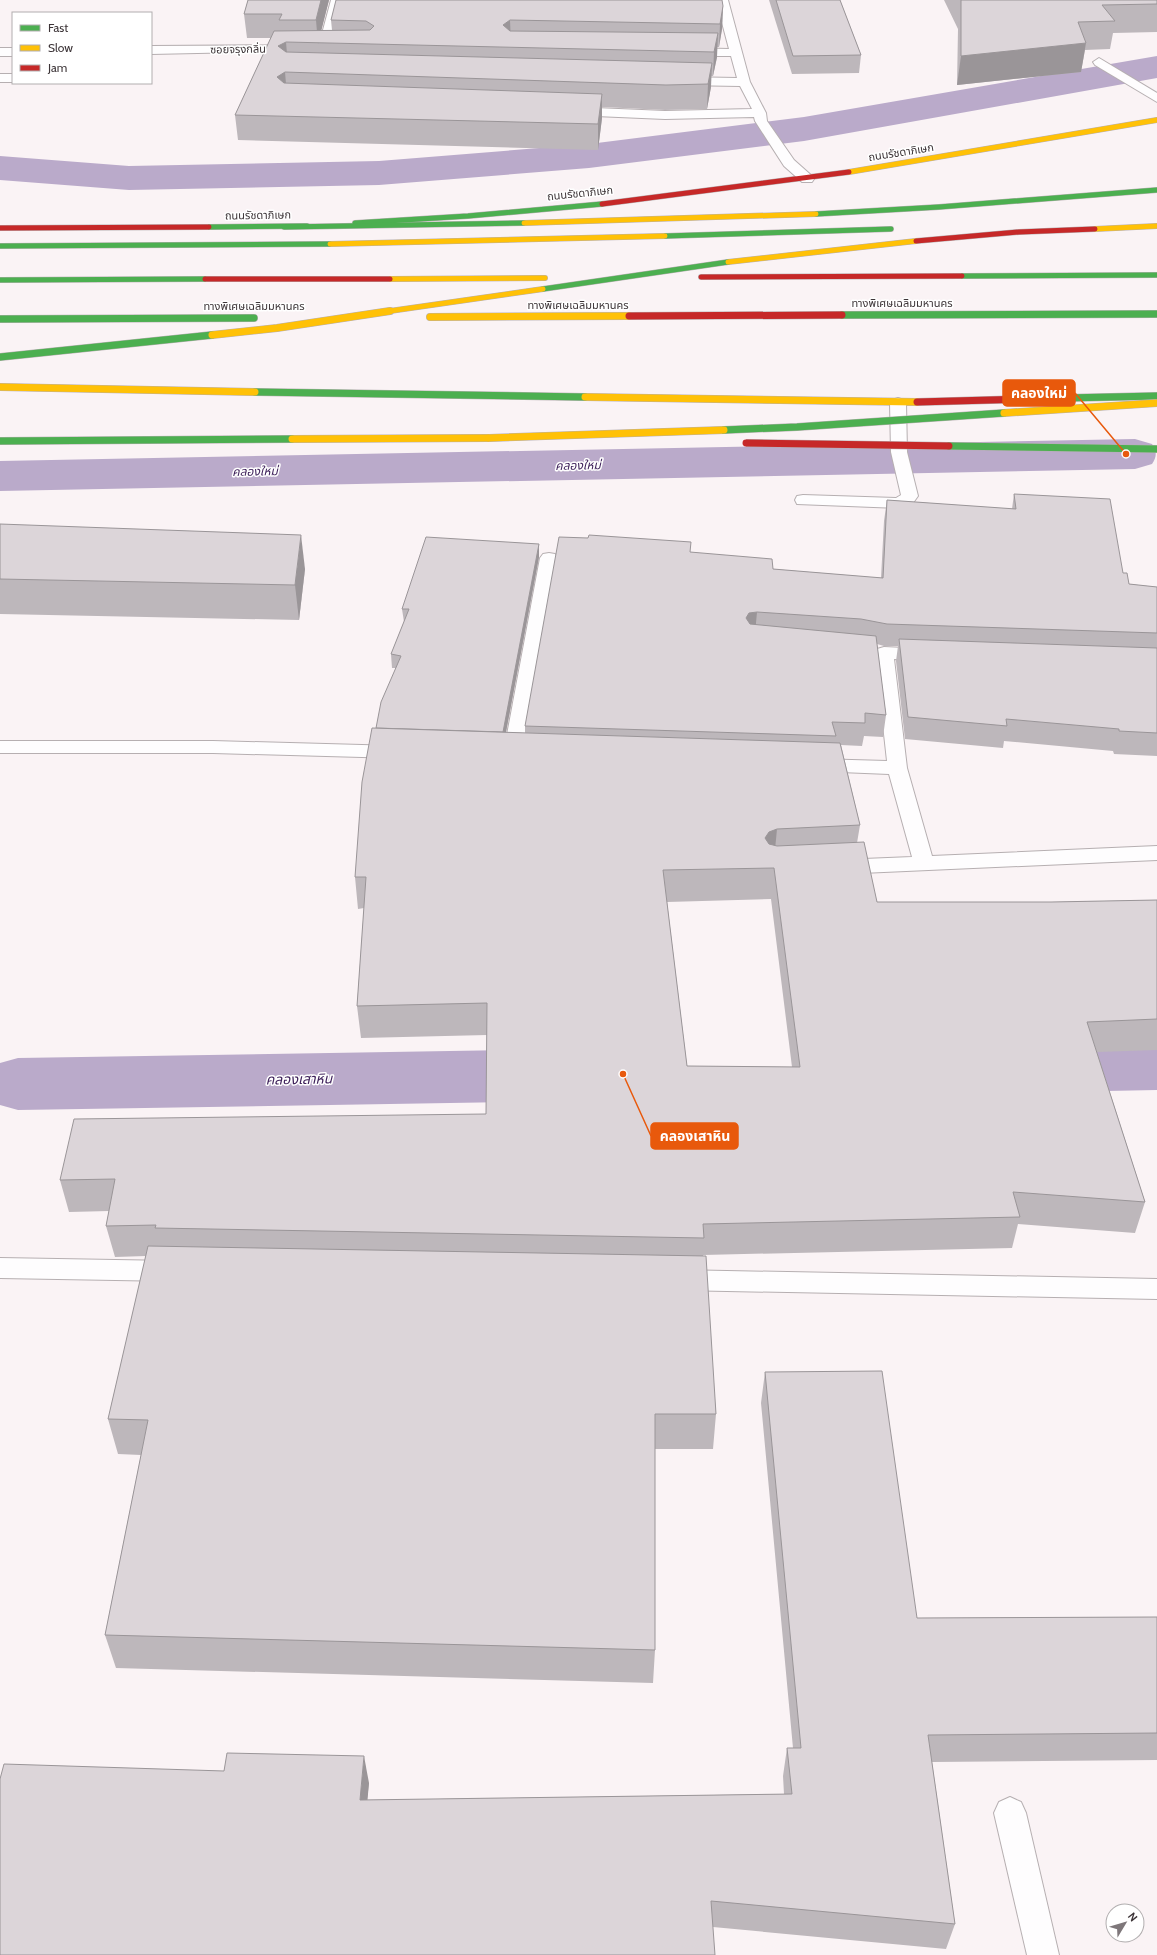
<svg xmlns="http://www.w3.org/2000/svg" width="1157" height="1955" font-family="Cabin,'Noto Sans Thai',sans-serif">
<style>
.lines{fill:none;stroke-linecap:round;stroke-linejoin:round}
.canal{fill:#baaaca;fill-rule:evenodd}
.lane-casing{stroke:#b6afb1;stroke-width:2}
.street-casing{stroke:#b6afb1;stroke-width:2}
.fast-far1-casing{stroke:#b6afb1;stroke-width:6}
.fast-casing{stroke:#b6afb1;stroke-width:8}
.slow-far1-casing{stroke:#b6afb1;stroke-width:6}
.slow-casing{stroke:#b6afb1;stroke-width:8}
.jam-far1-casing{stroke:#b6afb1;stroke-width:6}
.jam-casing{stroke:#b6afb1;stroke-width:8}
.lane{fill:#fefdfe;fill-rule:evenodd}
.street{fill:#fefdfe;fill-rule:evenodd}
.fast-far1{stroke:#4caf50;stroke-width:5}
.fast{stroke:#4caf50;stroke-width:7}
.slow-far1{stroke:#ffc107;stroke-width:5}
.slow{stroke:#ffc107;stroke-width:7}
.jam-far1{stroke:#c62828;stroke-width:5}
.jam{stroke:#c62828;stroke-width:7}
.fast-bridge-casing{stroke:#b6afb1;stroke-width:8;stroke-linecap:butt}
.slow-bridge-casing{stroke:#b6afb1;stroke-width:8;stroke-linecap:butt}
.jam-bridge-casing{stroke:#b6afb1;stroke-width:8;stroke-linecap:butt}
.fast-bridge{stroke:#4caf50;stroke-width:7}
.slow-bridge{stroke:#ffc107;stroke-width:7}
.jam-bridge{stroke:#c62828;stroke-width:7}
.wall{fill:#bdb7bb;fill-rule:evenodd}
.shaded-wall{fill:#9a9598}
.building{fill:#dcd5d9;stroke:#9a9598;fill-rule:evenodd}
.labels{text-anchor:middle;dominant-baseline:central;stroke-width:3;stroke-linejoin:round;paint-order:stroke}
.far-street-label{font-size:11px;fill:#3c3437;stroke:#fff}
.far-water-label{font-size:12px;font-style:italic;fill:#3f225b;stroke:#fff}
.water-label{font-size:14px;font-style:italic;fill:#3f225b;stroke:#fff}
.leader{fill:none;stroke:#e8590c;stroke-width:1.5}
.callout-dot{fill:#e8590c;stroke:#fff;stroke-width:1.5}
.callout{fill:#e8590c;stroke:#e8590c;stroke-width:1.5}
.callout-label{font-size:14px;text-anchor:middle;font-weight:bold;fill:#fff}
</style>
<rect width="100%" height="100%" fill="#faf3f5"/>
<g class="lines">
<g class="canal">
<path d="M1157,56v22l-353,63 -215,27 -210,17 -250,5 -129,-10v-24l129,10 250,-5 210,-17 215,-27z"/>
<path d="M1135,439l17,5c5,8 5,12 0,20l-17,5 -1135,22v-30z"/>
<path d="M1157,1038v52l-150,3 -25,-8 -10,-18 10,-18 25,-8z"/>
<path d="M579,1049l25,8 10,18 -10,18 -25,8 -561,9 -18,-5v-42l18,-5z"/>
</g>
<g class="lane-casing">
<g id="lane">
<path d="M716,0h12l22,82 16,31 1,8 27,39 18,16 2,3 -2,3h-10l-18,-16 -29,-45 -1,-4 -89,2 -93,-4 -6,-4 6,-4 93,4 87,-2 -12,-23 -59,-1 -6,-4 6,-4 56,1 -6,-22h-45l-6,-4 6,-4 43,1z"/>
<path d="M1099,58l58,35v9l-62,-37 -2,-3z"/>
<rect x="0" y="74" width="13" height="8"/>
<path d="M1010,1797l11,5 5,11 33,142h-32l-33,-142 5,-11z"/>
</g>
</g>
<g class="street-casing">
<g id="street">
<path d="M331,0h12l-15,50 -177,4v-8l168,-1z"/>
<rect x="0" y="48" width="13" height="8"/>
<path d="M898,398l6,2 2,3 1,49 11,44 -5,7 -14,5 -102,-4 -2,-4 2,-4 6,-1 93,3 5,-3 -10,-43 -1,-49 2,-3z"/>
<path d="M549,553l6,1 3,4 -35,198 -3,4 -7,2 -7,-2 -3,-4 37,-198 3,-4z"/>
<path d="M884,647l42,2 7,2 2,4 -2,4 -7,2 -32,-2 13,109 25,88 225,-10v14l-318,14 -7,-2 -3,-5 3,-5 7,-2 73,-3 -23,-83 -73,-3 -7,-2 -3,-4 3,-4 7,-2 71,2 -12,-108 2,-4z"/>
<path d="M0,741h213l185,5 7,2 3,4 -3,4 -7,2 -185,-5h-213z"/>
<path d="M0,1258l173,3 9,3 4,7 -4,7 -9,3 -173,-3z"/>
<path d="M677,1270l480,9v20l-480,-9 -9,-3 -4,-7 4,-7z"/>
</g>
</g>
<g class="fast-far1-casing">
<g id="fast-far1">
<path d="M816,214l123,-7 218,-17"/>
<path d="M355,223l113,-7 134,-12"/>
<path d="M209,227l98,-1"/>
<path d="M284,227l240,-4"/>
<path d="M665,236l226,-7"/>
<path d="M0,246l330,-2"/>
<path d="M962,276l195,-1"/>
<path d="M0,280l205,-1"/>
<path d="M543,289l185,-27"/>
</g>
</g>
<g class="fast-casing">
<g id="fast">
<path d="M842,315l315,-1"/>
<path d="M0,319l254,-1"/>
<path d="M0,357l212,-22"/>
<path d="M255,392l330,5"/>
<path d="M1065,398l92,-2"/>
<path d="M0,441l292,-2"/>
</g>
</g>
<g class="slow-far1-casing">
<g id="slow-far1">
<path d="M849,172l308,-52"/>
<path d="M524,223l292,-9"/>
<path d="M1095,229l62,-3"/>
<path d="M330,244l335,-8"/>
<path d="M728,262l188,-21"/>
<path d="M390,279l155,-1"/>
<path d="M383,312l160,-23"/>
</g>
</g>
<g class="slow-casing">
<g id="slow">
<path d="M430,317l199,-1"/>
<path d="M212,335l65,-7 113,-17"/>
<path d="M0,387l255,5"/>
<path d="M585,397l332,5"/>
<path d="M292,439l197,-1"/>
</g>
</g>
<g class="jam-far1-casing">
<g id="jam-far1">
<path d="M602,204l247,-32"/>
<path d="M0,228l209,-1"/>
<path d="M916,241l103,-9 76,-3"/>
<path d="M701,277l261,-1"/>
<path d="M205,279h185"/>
</g>
</g>
<g class="jam-casing">
<g id="jam">
<path d="M629,316l213,-1"/>
<path d="M917,402l148,-4"/>
</g>
</g>
<use href="#lane" class="lane"/>
<use href="#street" class="street"/>
<use href="#fast-far1" class="fast-far1"/>
<use href="#fast" class="fast"/>
<use href="#slow-far1" class="slow-far1"/>
<use href="#slow" class="slow"/>
<use href="#jam-far1" class="jam-far1"/>
<use href="#jam" class="jam"/>
<g class="fast-bridge-casing">
<g id="fast-bridge">
<path d="M724,430l73,-3 207,-14"/>
<path d="M949,446l208,3"/>
</g>
</g>
<g class="slow-bridge-casing">
<g id="slow-bridge">
<path d="M1004,413l153,-10"/>
<path d="M489,438l235,-8"/>
</g>
</g>
<g class="jam-bridge-casing">
<path id="jam-bridge" d="M746,443l203,3"/>
</g>
<use href="#fast-bridge" class="fast-bridge"/>
<use href="#slow-bridge" class="slow-bridge"/>
<use href="#jam-bridge" class="jam-bridge"/>
</g>
<g class="wall">
<path d="M248,0h81l-8,30h11l-1,-10 392,-14 -1,23 -3,18h-2v10l-4,19h-2v11l-4,22 -42,1 -63,-3v11l-4,32 -360,-10 -3,-25 36,-77h-24l-3,-24z"/>
<path d="M769,0h71l21,55 -2,18 -67,1z"/>
<path d="M944,0h213v32l-44,1 -3,16 -25,1 -4,22 -124,13 1,-56z"/>
<path d="M1014,494l109,79 6,11 28,3v169l-43,-2 -1,-3 -109,-10 -1,7 -98,-9 -9,-78 2,-15h-14l-7,-2 9,71 -3,22 -19,-1 -2,10 -21,-1 19,80 -3,18 20,59h174l106,-2v150l-60,2 48,150 -10,31 -117,-9 -6,24 -309,7 13,159 -3,35h-58v201l-2,33 -537,-15 -11,-33 36,-180 -23,-1 -10,-35 38,-163 -31,1 -9,-31 3,-15 -40,1 -9,-32 426,-66 1,-79 -126,3 -4,-32 7,-98 -6,1 -3,-32 21,-149 20,-60h-4l-1,-14 13,-32 -2,-13 137,-65v13l-33,175 19,1v-7l165,-174 83,17 108,9 3,-57 3,-21 125,9zM771,899l21,168 -105,-1 -20,-164z"/>
<path d="M0,524l305,45 -6,51 -299,-6z"/>
<path d="M765,1372l152,246 240,-1v143l-225,2 23,162 -9,25 -233,-22 -713,28 369,-172 -2,17 417,-6 -1,-18 4,-28h6l-32,-345z"/>
</g>
<g class="shaded-wall">
<path d="M321,0h8l-11,44 -2,-24z"/>
<path d="M723,6l-1,23 -3,18 1,-23z"/>
<path d="M510,20l1,24 -8,-19z"/>
<path d="M718,33l-1,24 -4,19 1,-24z"/>
<path d="M286,42l2,24 -10,-20z"/>
<path d="M1086,43l-5,29 -124,13 4,-29z"/>
<path d="M712,63l-1,24 -4,22 1,-25z"/>
<path d="M285,72l2,24 -10,-19z"/>
<path d="M602,94v24l-4,32v-26z"/>
<path d="M301,535l4,34 -6,51 -4,-35z"/>
<path d="M539,544v13l-36,191 -1,-13z"/>
<path d="M757,612l-2,22 -9,-16 3,-5z"/>
<path d="M777,829l-3,31 -9,-22 4,-6z"/>
<path d="M364,1756l5,27 -4,44 -5,-27z"/>
</g>
<g class="building">
<path d="M248,0h73l-5,20h-37l3,-6h-38z"/>
<path d="M336,0h386l1,6 -3,18 -210,-4 -7,5 7,6 208,2 -4,19 -428,-10 -8,4 8,6 426,11 -4,21 -42,1 -381,-13 -8,5 7,6 318,11 -4,30 -363,-9 39,-84 96,-1 4,-4 -8,-5 -35,-1z"/>
<path d="M776,0h64l21,55 -68,1z"/>
<path d="M961,0h196v4l-55,1 13,16 -37,1 8,21 -125,13z"/>
<path d="M1014,494l96,5 13,74h4l2,11 28,3v46l-270,-9 -26,-5 -104,-7 -8,1 -3,5 4,6 126,12 10,79 -21,-2v10l-33,-1 4,14 -311,-10 34,-189 29,1 1,-3 102,7 -1,10 82,7 1,10 110,9 4,-78 129,9z"/>
<path d="M0,524l301,11 -6,50 -295,-6z"/>
<path d="M426,537l113,7 -36,188 -127,-4 5,-26 20,-46 -10,-2 18,-45h-7z"/>
<path d="M899,639l258,9v85l-38,-2v-2l-113,-10 1,7 -99,-9z"/>
<path d="M372,728l468,15 20,82 -83,4 -8,3 -4,6 4,6 8,2 87,-4 13,60h174l106,-2v119l-70,3 58,180 -132,-10 7,25 -317,7 1,14 -549,-10 1,-3 -50,1 9,-47 -55,1 14,-61 412,-5 1,-111 -130,3 9,-129h-11l7,-95zM774,868l26,199 -113,-1 -24,-196z"/>
<path d="M148,1246l558,10 10,158h-61v236l-550,-15 43,-215 -40,-1z"/>
<path d="M882,1371l35,247 240,-1v116l-229,2 27,189 -244,-23 4,54h-715v-176l4,-15 220,7 3,-18 137,3 -4,44 432,-6 -5,-46h14l-36,-376z"/>
</g>
<g class="labels">
<g class="far-street-label">
<text transform="translate(238 49) rotate(-1)">ซอยจรุงกลิ่น</text>
<text transform="translate(901 152) rotate(-9)">ถนนรัชดาภิเษก</text>
<text transform="translate(580 193) rotate(-6)">ถนนรัชดาภิเษก</text>
<text transform="translate(258 215) rotate(-1)">ถนนรัชดาภิเษก</text>
<text x="902" y="303">ทางพิเศษเฉลิมมหานคร</text>
<text x="578" y="305">ทางพิเศษเฉลิมมหานคร</text>
<text x="254" y="306">ทางพิเศษเฉลิมมหานคร</text>
</g>
<g class="far-water-label">
<text transform="translate(578 465) rotate(-1)">คลองใหม่</text>
<text transform="translate(255 471) rotate(-1)">คลองใหม่</text>
</g>
<g class="water-label">
<text transform="translate(299 1079) rotate(-1)">คลองเสาหิน</text>
</g>
</g>
<path class="leader" d="M1126 454L1075 393M623 1074L651 1136"/>
<g class="callout-dot">
<circle cx="1126" cy="454" r="4"/>
<circle cx="623" cy="1074" r="4"/>
</g>
<g class="callout">
<rect x="1003" y="380" width="72" height="26" rx="4"/>
<rect x="651" y="1123" width="87" height="26" rx="4"/>
</g>
<g class="callout-label">
<text x="1039" y="398">คลองใหม่</text>
<text x="695" y="1141">คลองเสาหิน</text>
</g>
<rect x="12" y="12" width="140" height="72" fill="#ffffff" stroke="#b1aeaf"/>
<rect x="20" y="25" width="20" height="6" fill="#4caf50" stroke="#b1aeaf"/>
<text x="48" y="32" font-size="12" fill="#3c3437">Fast</text>
<rect x="20" y="45" width="20" height="6" fill="#ffc107" stroke="#b1aeaf"/>
<text x="48" y="52" font-size="12" fill="#3c3437">Slow</text>
<rect x="20" y="65" width="20" height="6" fill="#c62828" stroke="#b1aeaf"/>
<text x="48" y="72" font-size="12" fill="#3c3437">Jam</text>
<g transform="translate(1125 1923) rotate(52)"><circle r="19" fill="#ffffff" stroke="#b1aeaf"/>
<path d="M0-3L7 15L0 10L-7 15Z" fill="#7e777a"/>
<text y="-6" font-size="11" font-weight="bold" text-anchor="middle" fill="#3c3437">N</text>
</g>
</svg>
